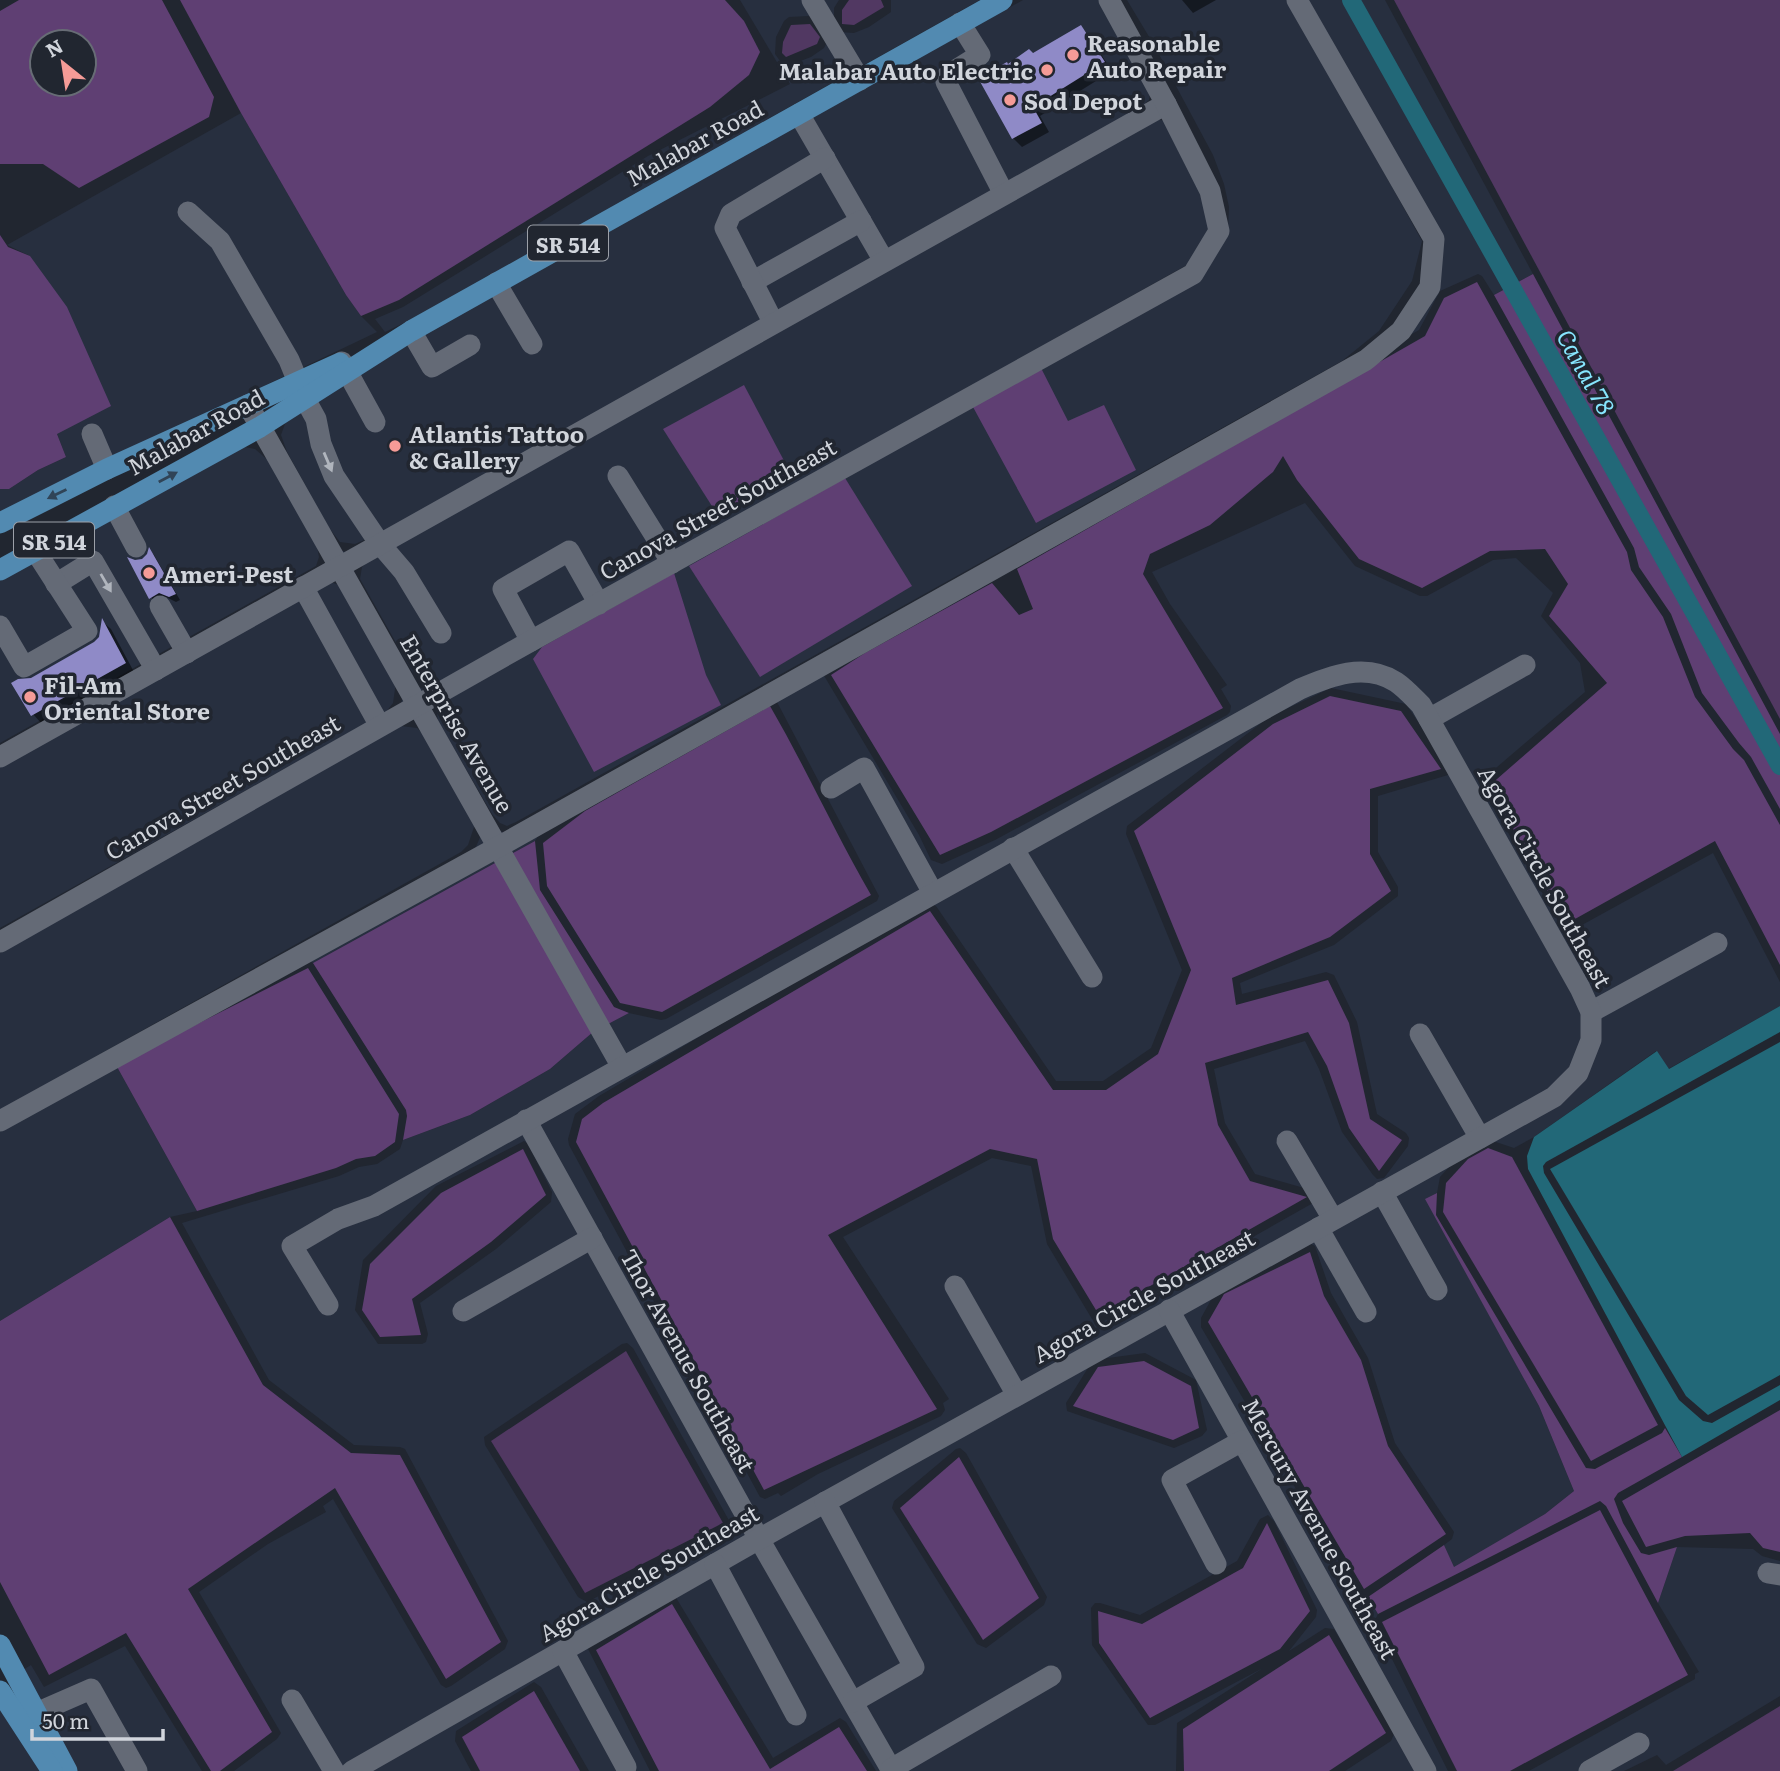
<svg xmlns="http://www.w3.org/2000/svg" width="1780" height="1771" font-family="Literata,serif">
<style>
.built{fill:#272f3f;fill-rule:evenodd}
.green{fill:#513862}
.forest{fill:#5f3f73;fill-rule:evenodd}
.water{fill:#226878}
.shadow{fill:#0007}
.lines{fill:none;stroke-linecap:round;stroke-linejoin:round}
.canal{stroke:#226878;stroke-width:18}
.building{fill:#8f8ac7}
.minor{stroke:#646a76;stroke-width:21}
.major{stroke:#528ab1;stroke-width:21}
.oneway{fill:#b0b5bd}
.oneway2{fill:#304457}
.poi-dot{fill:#f59b97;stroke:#212630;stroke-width:2.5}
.labels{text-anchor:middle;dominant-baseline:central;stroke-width:7;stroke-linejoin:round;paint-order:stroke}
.shield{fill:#212630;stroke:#9ca0a8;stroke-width:2}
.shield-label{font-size:21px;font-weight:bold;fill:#d1d5dc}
.poi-label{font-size:23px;font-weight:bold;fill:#d1d5dc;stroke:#212630;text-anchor:start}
.street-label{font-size:23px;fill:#d1d5dc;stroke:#212630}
.water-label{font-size:24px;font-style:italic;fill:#86e5fd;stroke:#212630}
</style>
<rect width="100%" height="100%" fill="#212630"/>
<g class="built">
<path d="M740,0h99l-5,8v15l6,9 14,1 15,-6 22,-15v-12h89l-574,322 -21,10 -10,-13 28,-12 245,-151 142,-72zM809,16l5,2 13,24 -3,6 -13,9 -21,8h-7l-8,-11 1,-17 8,-16 5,-4z"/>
<path d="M1023,0h82l47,85 -3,15 -12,10 -750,420 -32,14 -15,-2 -11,-14 -42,-76 -6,-17 6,-17 35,-27z"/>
<path d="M1127,0h162l133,241 -10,40 -33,50 -37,30 -826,461 -9,4 -7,-3 -8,-9 -54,-93 -1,-7 6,-14 750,-419 35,-51 1,-23 -5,-23 -11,-29 -59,-110z"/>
<path d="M1298,0h87l148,274 -39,21 -12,-19 -4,-2 -38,17 -21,39 -337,192 -259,152 96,161 12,25 11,4 53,-24 232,-125 3,-3 1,-6 -10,-17 6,-4 -57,-81 -18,-32 153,-69 50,63 65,30h7l66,-36 23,-2 37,35 -12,23 39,47 5,29 -102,87 -2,6 83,146h7l142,-78 67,129v24l-112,63 -12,-18 -122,86 -20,11 -24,-8 -28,13 -22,24 -3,16 -11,6 113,207 35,85 -29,23 -91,54 -10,-23 8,-6 2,-7 -59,-89 -27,-85 -37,-65 -16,-47 -4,-2 -94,45 -16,29v9l156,266 4,4h7l10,17 -3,6v5l73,146h-103l46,-30 3,-7 -1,-4 -59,-101 -9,-1 -36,23 27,-34 1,-7 -43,-89 -6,-6 -8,4 -23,42 -97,54 -40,-12h-5l-4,5 1,37 56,80h7l108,-57 -86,55 -1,48h-300l-30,-49 -6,-4 -67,40 -98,-162 -86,50 -1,3 62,122h-61l-48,-84 -7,-5 -78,49 -1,10 16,30h-237l43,-32 4,-6 -82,-141 69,-48 58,-32 -3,-6 10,-7 108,186 5,3 5,-2 54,-37 3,-8 -103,-192 -5,-2 -46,-2 -85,-65 -87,-157 157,-47 20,-9 18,-3 23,-15 3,-9 67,-25 80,-46 43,-37 36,-19 32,7 5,-1 211,-118 2,-5 -102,-194 -239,134 -3,5 -222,122 -5,-4 167,-110 6,-14 -52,-106 -29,-21 4,-16 -54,-107 -29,-11 18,-24 7,2 9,11 -3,14 66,110 11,3 1,20 68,120 9,4 839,-466 39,-31 34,-50 11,-43zM1331,688l75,16 41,61 1,10 -70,21v56l20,35v9l-64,49 -94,38 2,11 84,-22 8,3 23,47 20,92 29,19 3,5 -1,8 -24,32 -7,1 -4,-4 -31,-43 -23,-63 -14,-28 -91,28 11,54 30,51 56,16 2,13 -214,121 -7,-5 -45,-75 -16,-78 -39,-8 -149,79 106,162 -6,4 2,7 -4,6 -123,58 -37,22 -3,-3 -13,6 -5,-2 -191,-352 -1,-6 7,-25 24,-18 329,-194 8,4 120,175h47l48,-33 31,-78 -56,-136 1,-8 142,-109zM524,1141l4,3 24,48 -1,10 -55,47 -76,54 8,31 -2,8 -4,2h-44l-23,-34 8,-50 73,-74zM627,1343l6,5 98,176 -4,6 -140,72 -9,-5 -93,-152 -1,-8 138,-93zM1145,1353l51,27 11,50 -5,6 -28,12 -107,-37 -1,-8 27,-43zM956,1449l4,-1 6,5 81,144 -3,8 -58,43 -9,-4 -85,-136 2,-7z"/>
<path d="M241,113l105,182 15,21 16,16 -377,180v-23h9l29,-19 28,-13 -9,-23 -27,-178 -23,-11z"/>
<path d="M1155,119l15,3 41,98 -7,23 -10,15 -9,8 -735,411 -10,4h-18l-9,-8 -53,-94 2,-12 9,-10z"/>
<path d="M235,445l20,4 15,13 47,84 2,11 -3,9 -316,177v-165z"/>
<path d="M330,582l9,3 57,97 -3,21 -7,9 -386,216v-164z"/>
<path d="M401,726l16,2 7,7 51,89 -7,21 -7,7 -461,258v-164z"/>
<path d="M116,1065l81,146 -27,6 -170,104v-195z"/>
<path d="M1677,1547l76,2 9,7 18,5v135l-114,69 -9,-10 -33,16h-95l166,-92v-5l4,-2 -41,-69z"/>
<path d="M125,1646l77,125h-125l-54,-101 8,-5 13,22z"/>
<path d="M0,1708l41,63h-41z"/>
</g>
<g class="green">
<path d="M849,0h32l3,7 -30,18 -12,-1v-14z"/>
<path d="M1394,0h386v719z"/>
<path d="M810,24l10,13 -3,7 -31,13 -4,-4 1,-11 8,-17z"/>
<path d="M626,1351l97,172 -138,70 -94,-152z"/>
<path d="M1780,1706v65h-107z"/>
</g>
<g class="forest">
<path d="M19,0h143l52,97 -5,20 -130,71 -36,-24h-43v-153zM42,42h42v42h-42z"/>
<path d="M180,0h545l19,21 16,31 -11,23 -39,32 -311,193 -38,16 -15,-21 -105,-182z"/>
<path d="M0,235l8,12 22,9 37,51 44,99 -54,28 9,23 -28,13 -29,19h-9z"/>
<path d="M1533,274l247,460v75l-29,-52 -12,-14 -37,-50 -31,-79 -32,-47 -5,-19 -140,-253z"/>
<path d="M1477,282l150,270 4,18 32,47 32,80 38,52 11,11 36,65v140l-65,-124 -149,83 -77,-138 118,-103 -58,-67 19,-32 -23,-35 -55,2 -68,37 -63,-29 -62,-79 -14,-24 -10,16 -63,53 -60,29 -7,20 80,134 -232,124 -51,23 -109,-180 34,-22 127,-70 27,32 14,-6 -16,-40 408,-233 19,-38z"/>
<path d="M1041,368l27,53 36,-16 32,65 -100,53 -63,-116z"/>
<path d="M744,385l47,89 -74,40 -54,-85z"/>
<path d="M845,478l67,108 -152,91 -71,-111z"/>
<path d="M674,573l32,102 15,30 -127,67 -61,-113 9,-12z"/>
<path d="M1330,696l71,15 40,58 -71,20v65l21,37 -61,46 -98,41 4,27 92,-25 21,43 21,96 32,21 -23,31 -30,-43 -22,-62 -19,-34 -103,31 13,62 32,56 57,16 -208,118 -46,-76 -16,-80 -47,-10 -162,86 109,174 -173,81 -188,-348 6,-23 21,-16 327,-192 123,179h53l52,-36 33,-84 -57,-139 139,-107z"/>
<path d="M770,706c36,62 65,127 101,189l-209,117 -42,-9 -73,-117 -4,-43 42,-32z"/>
<path d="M535,841l5,49 74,117 15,6 -36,19 -43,37 -80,46 -67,25 4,-24 -1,-6 -93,-147z"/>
<path d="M308,968l91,146 -4,28 -20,14 -19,3 -20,9 -139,43 -81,-146z"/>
<path d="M1488,1148l24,9 146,268 -67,36 -148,-249 3,-29 22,-24z"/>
<path d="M523,1149l23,46 -55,47 -79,57 9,36 -41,2 -18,-27 8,-46 71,-71z"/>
<path d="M1437,1193l-1,22 150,253 9,1 67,-36 3,-5 17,29 -64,36 -4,6 9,24 18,30 8,2 28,-8 -19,56 -52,-97 -6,-5 -222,113 -10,-17 76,-52 10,22 91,-53 29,-23 -35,-85 -114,-207z"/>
<path d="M170,1217l93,168 88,68 49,2 101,187 -55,37 -111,-191 -147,101 84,143 -52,39h-9l-85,-138 -77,42 -49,-93v-261z"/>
<path d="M1310,1252l14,44 37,64 27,86 58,88 -82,55 -156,-267 16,-28z"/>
<path d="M1144,1361l47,25 8,42 -26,12 -100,-34 25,-39z"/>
<path d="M1780,1410v142l-17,-4 -13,-15 -65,3 -39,11 -24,-46z"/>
<path d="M959,1457l80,141 -56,42 -83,-132z"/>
<path d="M1600,1510l88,165 -178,96h-53l-75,-149z"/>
<path d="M1267,1523l43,88 -30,38 -130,69 -51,-75 -1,-32 44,13 101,-56z"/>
<path d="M672,1604l98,165 69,-42 28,44h-208l-63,-121z"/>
<path d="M1329,1635l57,98 -57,38h-145l-1,-42z"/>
<path d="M534,1691l46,80h-100l-18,-34z"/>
</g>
<g class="water">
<path d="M1780,1006v26l-234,130 -3,4 1,7 135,227 24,21 9,2 68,-38v15l-98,57 -154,-288 -1,-13 7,-19 123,-86 12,18z"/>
<path d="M1780,1042v333l-72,40 -22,-19 -136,-227z"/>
</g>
<g class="shadow">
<path d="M1182,0h34l-23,13z"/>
<path d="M1081,27l8,9 23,35 -72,45 9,16 -27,15 -9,-9 -4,-72z"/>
<path d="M150,551l4,4 26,45 -4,2 -10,-5 -10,6 -5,-6 -9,-37z"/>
<path d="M103,622l8,7 23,43 -93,51 -8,-9 -2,-34 64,-36 5,-6z"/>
</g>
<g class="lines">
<path class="canal" d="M1351,0l429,766"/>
</g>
<g class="building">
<path d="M1081,25l24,37 -72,45 9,16 -30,16 -34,-61 29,-16 1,2 21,-15 4,4z"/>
<path d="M149,547l27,47 -7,3 -10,-4 -10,6 -22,-42 8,3 7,-1 5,-5z"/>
<path d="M102,618l24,45 -95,53 -20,-33 7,-4 13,-1 63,-36 5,-5z"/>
</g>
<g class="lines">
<g class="minor">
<path d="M812,0l48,80"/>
<path d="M960,23l20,32 -32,20 -2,7 58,112"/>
<path d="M799,114l85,147"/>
<path d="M188,212l32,29 69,119 16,39 11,20 5,25 13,32 46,68 24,28 37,61"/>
<path d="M752,282l109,-61"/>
<path d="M496,283l36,61"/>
<path d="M773,322l-48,-94 6,-14 94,-56"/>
<path d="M411,331l21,36 38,-22"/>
<path d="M342,362l33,60"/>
<path d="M248,405l374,662"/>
<path d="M92,434l15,35"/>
<path d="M618,476l54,87"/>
<path d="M114,506l22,41"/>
<path d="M56,584l37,-23 63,109"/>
<path d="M303,587l77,139"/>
<path d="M160,606l27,47"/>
<path d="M0,626l24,41 63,-36 -56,-87"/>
<path d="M531,641l-28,-52 66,-38 30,53"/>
<path d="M1429,719l96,-54"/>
<path d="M0,757l1166,-653"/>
<path d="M831,788l33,-20 69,125"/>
<path d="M1013,848l79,129"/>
<path d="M0,942l531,-301 662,-367 26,-43 -9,-40 -44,-87 -57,-104"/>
<path d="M1591,1012l126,-69"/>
<path d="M1420,1034l60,104"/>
<path d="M526,1120l233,419 133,232"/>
<path d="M0,1121l498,-274 868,-487 35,-29 29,-44 4,-48 -137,-239"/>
<path d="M1287,1141l46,78"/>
<path d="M1382,1192l55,98"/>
<path d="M1318,1228l48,84"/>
<path d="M955,1286l62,109"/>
<path d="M328,1305l-36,-59 46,-27 36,-13 926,-517c30,-13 65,-27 96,-7 9,6 17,15 25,23l159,283 11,24v28l-13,33 -24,24 -795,442 -407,232"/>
<path d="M1169,1310l257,461"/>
<path d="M463,1311l129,-73"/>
<path d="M825,1502l89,165 -61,35"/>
<path d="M715,1564l81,151"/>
<path d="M1216,1564l-44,-84 70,-39"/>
<path d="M1768,1573l12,2"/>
<path d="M563,1651l63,116"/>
<path d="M292,1700l42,71"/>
<path d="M36,1713l55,-24 46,82"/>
<path d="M891,1769l160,-93"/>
<path d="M1589,1771l50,-28"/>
</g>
<g class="major">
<path d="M0,523l107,-54 233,-106"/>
<path d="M0,570l260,-143 151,-96 591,-331"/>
<path d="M0,1645l67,126"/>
<path d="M0,1691l52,80"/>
</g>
</g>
<defs><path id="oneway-solid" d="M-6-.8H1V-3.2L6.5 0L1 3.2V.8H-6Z" transform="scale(1.75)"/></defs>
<g class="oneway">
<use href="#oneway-solid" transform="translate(328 462) rotate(67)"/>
<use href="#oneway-solid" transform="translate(106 583) rotate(60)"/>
</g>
<g class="oneway2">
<use href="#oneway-solid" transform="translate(168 477) rotate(-28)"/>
<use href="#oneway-solid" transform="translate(57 494) rotate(154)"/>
</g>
<g class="poi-dot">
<circle cx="1073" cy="55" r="7"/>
<circle cx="1047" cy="70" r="7"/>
<circle cx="1010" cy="100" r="7"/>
<circle cx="395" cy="446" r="7"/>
<circle cx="149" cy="573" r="7"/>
<circle cx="30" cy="697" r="7"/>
</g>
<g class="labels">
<g class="shield">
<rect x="528" y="225.5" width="80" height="35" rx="5"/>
<rect x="14" y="522.5" width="80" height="35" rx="5"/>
</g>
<g class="shield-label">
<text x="568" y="243">SR 514</text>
<text x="54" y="540">SR 514</text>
</g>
<g class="poi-label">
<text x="1087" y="42">Reasonable<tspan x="1087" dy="26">Auto Repair</tspan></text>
<text x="1033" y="70" text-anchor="end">Malabar Auto Electric</text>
<text x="1024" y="100">Sod Depot</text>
<text x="409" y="433">Atlantis Tattoo<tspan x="409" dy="26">&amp; Gallery</tspan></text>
<text x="163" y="573">Ameri-Pest</text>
<text x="44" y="684">Fil-Am<tspan x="44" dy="26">Oriental Store</tspan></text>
</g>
<g class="street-label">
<text transform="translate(694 142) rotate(-29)">Malabar Road</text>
<text transform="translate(195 431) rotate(-29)">Malabar Road</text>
<text transform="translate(717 508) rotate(-29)">Canova Street Southeast</text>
<text transform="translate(458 723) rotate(60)">Enterprise Avenue</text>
<text transform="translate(222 786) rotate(-30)">Canova Street Southeast</text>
<text transform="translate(1546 876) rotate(61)">Agora Circle Southeast</text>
<text transform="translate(1143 1295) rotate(-29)">Agora Circle Southeast</text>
<text transform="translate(689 1360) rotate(61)">Thor Avenue Southeast</text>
<text transform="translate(1321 1528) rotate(61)">Mercury Avenue Southeast</text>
<text transform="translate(648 1572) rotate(-30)">Agora Circle Southeast</text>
</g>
<g class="water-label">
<text transform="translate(1587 371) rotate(61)">Canal 78</text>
</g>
</g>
<g transform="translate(63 63) rotate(330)"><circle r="33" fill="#212630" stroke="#676c75" stroke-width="2"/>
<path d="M0-5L12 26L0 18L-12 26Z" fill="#f59b97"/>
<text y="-10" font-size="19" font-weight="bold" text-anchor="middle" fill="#d1d5dc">N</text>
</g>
<path d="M32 1729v10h131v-10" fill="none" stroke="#d1d5dc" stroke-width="3.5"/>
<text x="42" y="1729" font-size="21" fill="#d1d5dc" stroke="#212630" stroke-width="5" paint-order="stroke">50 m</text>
</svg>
